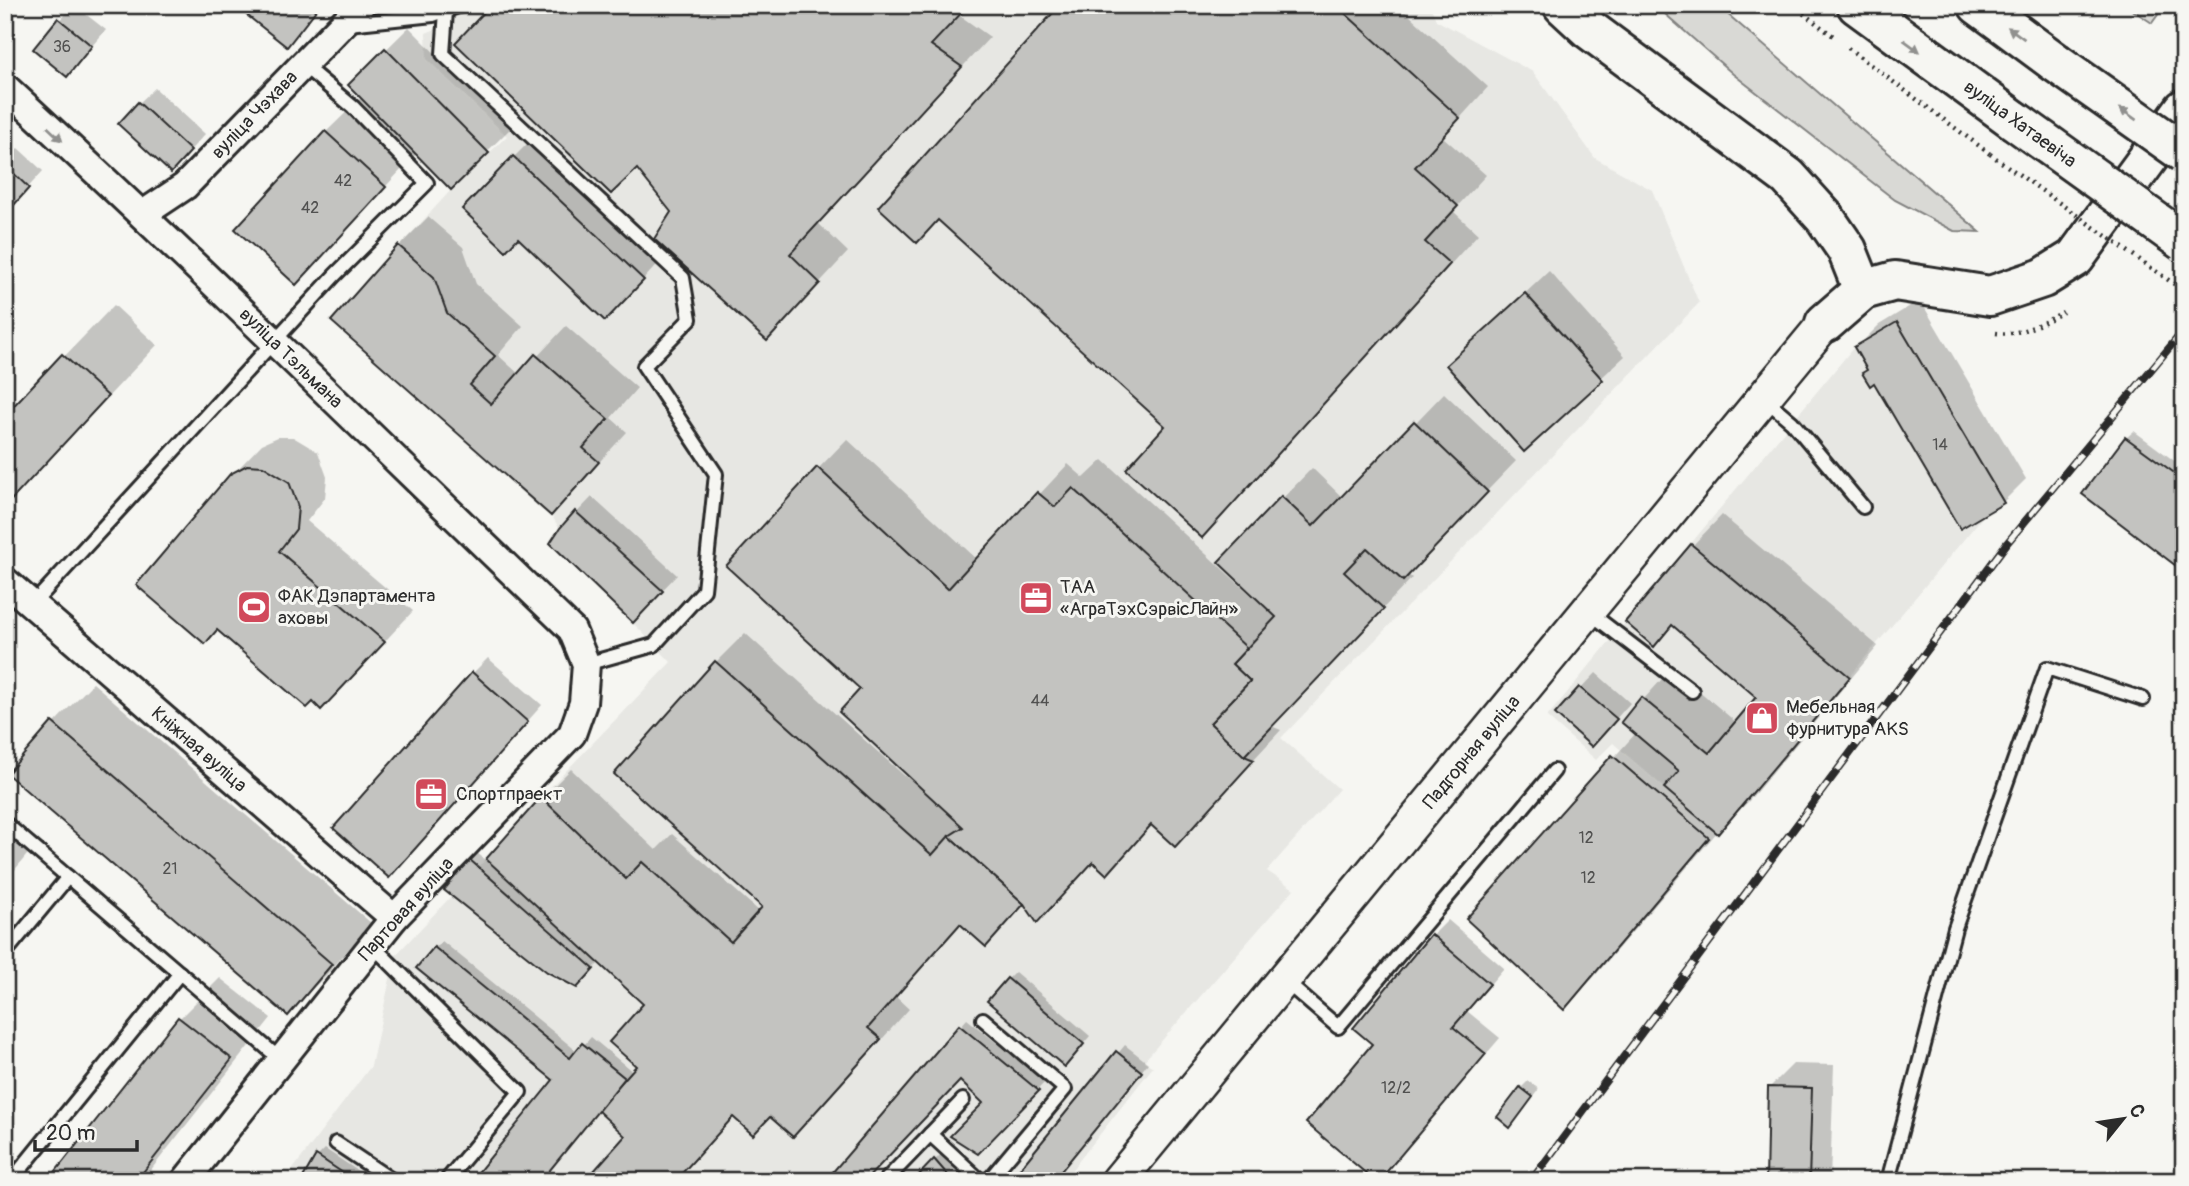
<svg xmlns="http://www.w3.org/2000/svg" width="2189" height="1186" font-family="Pangolin,sans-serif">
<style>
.built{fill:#e7e7e3}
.green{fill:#d9d9d5;stroke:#828280;stroke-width:2}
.shadow{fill:#0003}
.building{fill:#c3c3c0;stroke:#2b2b2b;stroke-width:2}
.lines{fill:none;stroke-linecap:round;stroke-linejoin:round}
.service-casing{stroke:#2b2b2b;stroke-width:18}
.minor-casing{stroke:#2b2b2b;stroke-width:32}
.tertiary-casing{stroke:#2b2b2b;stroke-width:38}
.primary-casing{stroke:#2b2b2b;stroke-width:44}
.path{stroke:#2b2b2b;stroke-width:4.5;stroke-dasharray:2 5;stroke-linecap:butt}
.service{stroke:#f6f6f2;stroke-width:12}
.minor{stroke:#f6f6f2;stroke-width:26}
.tertiary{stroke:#f6f6f2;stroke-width:33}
.primary{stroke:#f6f6f2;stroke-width:38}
.rail-casing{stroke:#2b2b2b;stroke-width:8}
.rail{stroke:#f6f6f2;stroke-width:5;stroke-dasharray:16;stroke-linecap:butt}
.primary-bridge-casing{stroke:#2b2b2b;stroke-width:44;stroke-linecap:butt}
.path-bridge{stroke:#2b2b2b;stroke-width:4.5;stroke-dasharray:2 5;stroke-linecap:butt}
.primary-bridge{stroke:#f6f6f2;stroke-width:38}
.oneway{fill:#90908e}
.labels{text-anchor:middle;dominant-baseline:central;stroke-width:6;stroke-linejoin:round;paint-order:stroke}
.number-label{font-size:16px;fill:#515150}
.street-label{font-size:19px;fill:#2b2b2b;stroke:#f6f6f2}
.poi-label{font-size:19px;fill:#2b2b2b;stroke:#f6f6f2;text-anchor:start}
</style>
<rect width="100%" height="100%" fill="#f6f6f2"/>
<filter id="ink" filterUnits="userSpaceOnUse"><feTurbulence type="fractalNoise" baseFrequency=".0143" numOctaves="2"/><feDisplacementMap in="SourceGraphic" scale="14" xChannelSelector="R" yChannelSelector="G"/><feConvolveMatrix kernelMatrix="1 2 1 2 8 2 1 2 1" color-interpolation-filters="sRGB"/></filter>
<g filter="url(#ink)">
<g class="built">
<path d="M431,5h999l6,15 97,52 62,86 57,32 47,113 -418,435 58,51 -72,82 27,18 -150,172 9,6 -90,114h-779l87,-115 24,-110 91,-97 55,-62 130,-135 -38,-39 -83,-80 9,-15 -7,-12 -12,-7 -209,-188 120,-131 56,-54 -80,-77 -1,-26 10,-4z"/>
<path d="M1897,322l107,181 -19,11 -267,320 -105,-91 -17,17 -49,-43 307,-370z"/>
</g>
<g class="green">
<path d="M1655,5h62l263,227 -26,-1 -59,-31 -162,-126z"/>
<path d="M2125,5h40l-13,18z"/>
</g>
<g class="shadow">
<path d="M74,5l32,25 -39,44 -32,-25z"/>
<path d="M236,5h85l-34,40z"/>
<path d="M1063,5h335l90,82 -45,50 43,38 -33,36 25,23 -247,273 -29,29 -35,-110 -228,-207 -22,22z"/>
<path d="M959,15l31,22 -172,186 30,29 -81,87 -94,-128 -36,-44z"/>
<path d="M409,27l101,102 -59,58 -34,-34 -121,129 30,-150 36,-35 -12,-12z"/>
<path d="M155,88l50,46 -19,21 -47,-52z"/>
<path d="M537,134l128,122 -37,40 -110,-59 -4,-80z"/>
<path d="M18,148l25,23 -38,42v-52z"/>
<path d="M428,217l35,30 13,37 47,42 -25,29 22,20 46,-49 71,62 -26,30 16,14 -76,82 -218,-193 66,-75z"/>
<path d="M1549,271l76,85 -101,93 -76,-84z"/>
<path d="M1920,300l106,179 -23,23 -139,-129 4,-4 -12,-21 23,-23z"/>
<path d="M114,305l43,40 -152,161v-88z"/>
<path d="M1444,393l72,68 -109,113 5,4 -141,148 10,4 -106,114 -22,-20 -46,48 -13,-11 -56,59 -12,-17 -40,41 -24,-21 -66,74 13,12 -86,96 -30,30 -23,-20 -35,1 -59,65h-89l41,-45 -29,-26 -43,-30 -121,-132 7,-7 136,111 13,-15 42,35 5,-6 7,-62 -45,-42 -24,24 -106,-125 7,-8 10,8 55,-63 29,-29 85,81 16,-16 88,78 4,-6 -48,-244 29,-29 162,145 2,-3 -47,-86 -44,-220 29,-30 131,121 90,-96 16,14 19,-18 149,136 2,-3 -33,-31 91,-94 31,30z"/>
<path d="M2134,431l50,37v102l-58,-132z"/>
<path d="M278,437h15l25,15 9,25 -2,21 -18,23 106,90 -62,67 -119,-203 30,-31z"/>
<path d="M592,497l85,78 -29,30 -87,-76z"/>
<path d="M1722,515l156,131 -130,156 -30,29 -125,147 -29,29 -96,-89 168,-185 -13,-11 49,-54 65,55 22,-27 -85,-71 -20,19 -26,-22 65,-77z"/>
<path d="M488,658l54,47 -138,155 69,-187z"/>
<path d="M1596,673l34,30 -23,26 -50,-15z"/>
<path d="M93,683l278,240 -43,50 -40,41 -235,-290z"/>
<path d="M5,814l34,26 -34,42z"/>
<path d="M1448,920l56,48 -37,43 33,27 -123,143 -2,-138 57,-107z"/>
<path d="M1015,972l75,64 -18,21 -64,-78z"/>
<path d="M220,978l51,40 -129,163h-92l130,-163z"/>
<path d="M967,1019l78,63 -68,70 8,-49 -25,-76z"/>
<path d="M1125,1045l23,18 -95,118h-40z"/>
<path d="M1793,1064l41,1 -4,116h-62l2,-94z"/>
<path d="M1528,1081l11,8 -22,29 4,-30z"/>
<path d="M325,1149l48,32h-70l15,-25z"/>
<path d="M942,1153l18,19 -9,9h-36z"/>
</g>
<g class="building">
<path d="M234,5h86l-33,42z"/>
<path d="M491,5h478l-38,40 31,22 -172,187 30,29 -53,58 -113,-102 17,-27 -34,-43 -26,25 -156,-151z"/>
<path d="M1060,5h276l124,113 -45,49 43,39 -33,36 25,22 -248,274 -76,-69 39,-43 -227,-206 -21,23 -39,-36z"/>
<path d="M58,18l34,28 -25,31 -34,-28z"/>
<path d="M385,48l104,105 -38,37 -103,-105z"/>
<path d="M138,102l53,49 -20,22 -53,-49z"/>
<path d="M325,131l61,56 -90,98 -61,-56z"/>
<path d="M513,156l131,124 -39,41 -87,-83 -12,13 -44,-42z"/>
<path d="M5,165l24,23 -24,27z"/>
<path d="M398,245l36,32 13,36 48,43 -25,29 21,19 44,-50 73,65 -25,29 16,14 -48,54 -220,-195z"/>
<path d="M1525,293l78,87 -79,72 -78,-87z"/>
<path d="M1897,322l107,181 -44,26 -86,-146 -4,3 -8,-13 5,-3 -13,-23z"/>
<path d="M62,354l46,42 -103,111v-92z"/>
<path d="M1414,421l74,71 -85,89 -36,-33 -23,24 40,37 -140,147 -34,-33 40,-42 -18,-17 44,-47 -58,-55 63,-66 32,30z"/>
<path d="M2125,437l59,43v92l-102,-78z"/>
<path d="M247,465l16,1 26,16 9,25 -2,22 -17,22 106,91 -64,68 -8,-8 -6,6 -90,-78 -12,14 -69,-59 94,-111z"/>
<path d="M817,467l131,122 89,-97 18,15 18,-19 174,160 -15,16 18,17 -40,42 34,33 10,4 -79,87 -24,-22 -44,50 -14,-13 -56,61 -13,-19 -75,-68 14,-9 -124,-115 21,-23 -134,-123z"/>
<path d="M575,511l88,80 -30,32 -83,-80 10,-15z"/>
<path d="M1691,544l159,133 -132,157 -54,-46 15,-17 -58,-49 20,-25 68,56 47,-56 -84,-72 -18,22 -29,-25z"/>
<path d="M715,661l217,194 17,-19 75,68 -38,43 -26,-23 -92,104 13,11 -88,98 -23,-20 -17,18 -20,-18 -58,64h-90l40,-45 -28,-26 39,-44 -27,-24 34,-38 -157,-145 55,-62 85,82 16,-17 89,80 31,-35 -148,-133z"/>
<path d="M472,672l56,50 -139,156 -56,-50z"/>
<path d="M1579,687l38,32 -25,28 -37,-33z"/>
<path d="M52,722l280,242 -44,52 -281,-242z"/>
<path d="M1612,755l97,83 -145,172 -98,-91z"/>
<path d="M469,859l125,110 -17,19 -30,-16 -103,-82z"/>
<path d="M1431,934l59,50 -37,43 33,27 -107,127h-4l-69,-58 66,-79 -19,-16z"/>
<path d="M434,947l136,111 12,-15 43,35 -84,103h-70l82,-101 -137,-112z"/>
<path d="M1007,978l77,66 -19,23 -78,-66z"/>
<path d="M178,1017l54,42 -96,122h-88z"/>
<path d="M959,1025l80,66 -61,63 -28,-18 33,-33 -23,-22 -95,100h-40z"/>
<path d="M1116,1051l26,21 -89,109h-43z"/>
<path d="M1520,1087l13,10 -23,31 -13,-11z"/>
<path d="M1768,1087l44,1 -3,93h-43z"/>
<path d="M316,1155l39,26h-54z"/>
<path d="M934,1159l19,22h-40z"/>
</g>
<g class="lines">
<g class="service-casing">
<g id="service">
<path d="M446,11l-3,43 240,224 7,41 -46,47 72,108 -12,116 -50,55 -68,19"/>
<path d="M348,24l85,-9 28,-10"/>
<path d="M1765,399l27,23 71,85"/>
<path d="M32,605l302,-329 93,-93 -74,-76 -50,-42"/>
<path d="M1590,613l102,78"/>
<path d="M5,823l276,237"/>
<path d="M372,945l148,147 -74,89"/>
<path d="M5,953l63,-76"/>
<path d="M1286,982l52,45 216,-256"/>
<path d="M983,1019l82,70 -77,92"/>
<path d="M930,1134l51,47"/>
<path d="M336,1143l57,38"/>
<path d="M11,1181l169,-208"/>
<path d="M885,1181l78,-81"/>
<path d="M1888,1181l67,-253 92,-260 96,31"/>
</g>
</g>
<g class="minor-casing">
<g id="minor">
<path id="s1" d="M5,87c193,178 379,362 567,543l14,34 -3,39 -11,31 -178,184 -209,263"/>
<path id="s2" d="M143,214l42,-28 176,-181"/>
<path id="s3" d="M5,581l389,337"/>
</g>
</g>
<g class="tertiary-casing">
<g id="tertiary">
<path id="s4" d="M1118,1181l707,-858"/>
</g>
</g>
<g class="primary-casing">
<g id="primary">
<path d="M1563,5l27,25 198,147 37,41 22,32 16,40"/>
<path d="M1857,5l157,115"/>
<path d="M1978,5l77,57"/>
<path d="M1825,323l38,-33 32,-9 95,15 53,-18 32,-20 109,-149"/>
</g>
</g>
<g class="path">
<path d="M1792,5l44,33"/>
<path d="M1848,48l142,106"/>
<path d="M1996,333c23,3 48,-10 67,-21"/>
<path d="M1171,1174l29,7"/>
</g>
<use href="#service" class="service"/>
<use href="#minor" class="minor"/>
<use href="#tertiary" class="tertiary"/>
<use href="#primary" class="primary"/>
<g class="rail-casing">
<path id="rail" d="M1531,1181l476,-638 177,-213"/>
</g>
<use href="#rail" class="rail"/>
<g class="primary-bridge-casing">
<g id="primary-bridge">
<path d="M2055,62l129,91"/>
<path d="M2014,120l170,122"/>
</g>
</g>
<path class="path-bridge" d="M1990,154l194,137"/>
<use href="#primary-bridge" class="primary-bridge"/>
</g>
<defs><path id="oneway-solid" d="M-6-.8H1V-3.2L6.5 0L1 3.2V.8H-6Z" transform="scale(1.75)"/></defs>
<g class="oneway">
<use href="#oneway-solid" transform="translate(2016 33) rotate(-144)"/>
<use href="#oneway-solid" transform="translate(1912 46) rotate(36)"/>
<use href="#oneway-solid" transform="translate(2128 114) rotate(-145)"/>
<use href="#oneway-solid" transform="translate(55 134) rotate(43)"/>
</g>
</g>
<defs>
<g id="office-square" transform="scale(1.75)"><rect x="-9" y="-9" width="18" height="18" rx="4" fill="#d1495b" stroke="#f6f6f2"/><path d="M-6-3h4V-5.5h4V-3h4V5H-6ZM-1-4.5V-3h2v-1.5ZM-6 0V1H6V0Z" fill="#fff"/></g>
<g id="stadium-square" transform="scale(1.75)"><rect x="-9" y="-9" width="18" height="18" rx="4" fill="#d1495b" stroke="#f6f6f2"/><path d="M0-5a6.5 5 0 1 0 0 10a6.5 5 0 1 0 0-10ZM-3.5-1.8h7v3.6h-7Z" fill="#fff"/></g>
<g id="shop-square" transform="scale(1.75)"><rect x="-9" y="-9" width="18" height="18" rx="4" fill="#d1495b" stroke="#f6f6f2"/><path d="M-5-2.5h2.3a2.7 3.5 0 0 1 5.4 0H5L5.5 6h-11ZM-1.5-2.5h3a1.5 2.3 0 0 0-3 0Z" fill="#fff"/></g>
</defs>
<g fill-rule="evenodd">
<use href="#office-square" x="1036" y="598"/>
<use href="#stadium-square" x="254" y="607"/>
<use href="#shop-square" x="1762" y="718"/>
<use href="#office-square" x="431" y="794"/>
</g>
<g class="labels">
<g class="number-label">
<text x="62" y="47">36</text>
<text x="343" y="181">42</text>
<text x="310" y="208">42</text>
<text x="1940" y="445">14</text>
<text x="1040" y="701">44</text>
<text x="1586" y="838">12</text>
<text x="170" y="869">21</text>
<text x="1588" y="878">12</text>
<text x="1396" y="1088">12/2</text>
</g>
<g class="street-label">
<text stroke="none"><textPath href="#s2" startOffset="150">вуліца Чэхава</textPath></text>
<text transform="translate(2020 124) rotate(36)">вуліца Хатаевіча</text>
<text stroke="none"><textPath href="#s1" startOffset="394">вуліца Тэльмана</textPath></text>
<text stroke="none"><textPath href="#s3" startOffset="257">Кніжная вуліца</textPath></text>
<text stroke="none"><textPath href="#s4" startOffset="556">Падгорная вуліца</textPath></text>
<text transform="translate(406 909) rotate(-48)">Партовая вуліца</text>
</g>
<g class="poi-label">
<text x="1060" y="587">ТАА<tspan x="1060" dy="22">«АграТэхСэрвісЛайн»</tspan></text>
<text x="278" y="596">ФАК Дэпартамента<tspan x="278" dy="22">аховы</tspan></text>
<text x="1786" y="707">Мебельная<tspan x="1786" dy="22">фурнитура AKS</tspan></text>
<text x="456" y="794">Спортпраект</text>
</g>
</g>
<rect width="2189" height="1186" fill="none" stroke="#f6f6f2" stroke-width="28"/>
<rect x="14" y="14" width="2161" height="1158" fill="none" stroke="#2b2b2b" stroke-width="2.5" filter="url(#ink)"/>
<g transform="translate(2123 1119) rotate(60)" stroke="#f6f6f2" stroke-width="5" paint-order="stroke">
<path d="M0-5L12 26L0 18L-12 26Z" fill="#2b2b2b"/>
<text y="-10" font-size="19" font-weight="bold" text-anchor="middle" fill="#2b2b2b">С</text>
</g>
<path d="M35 1140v10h102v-10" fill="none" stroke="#2b2b2b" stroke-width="3.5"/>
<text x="46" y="1140" font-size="21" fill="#2b2b2b" stroke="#f6f6f2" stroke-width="5" paint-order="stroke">20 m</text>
</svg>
